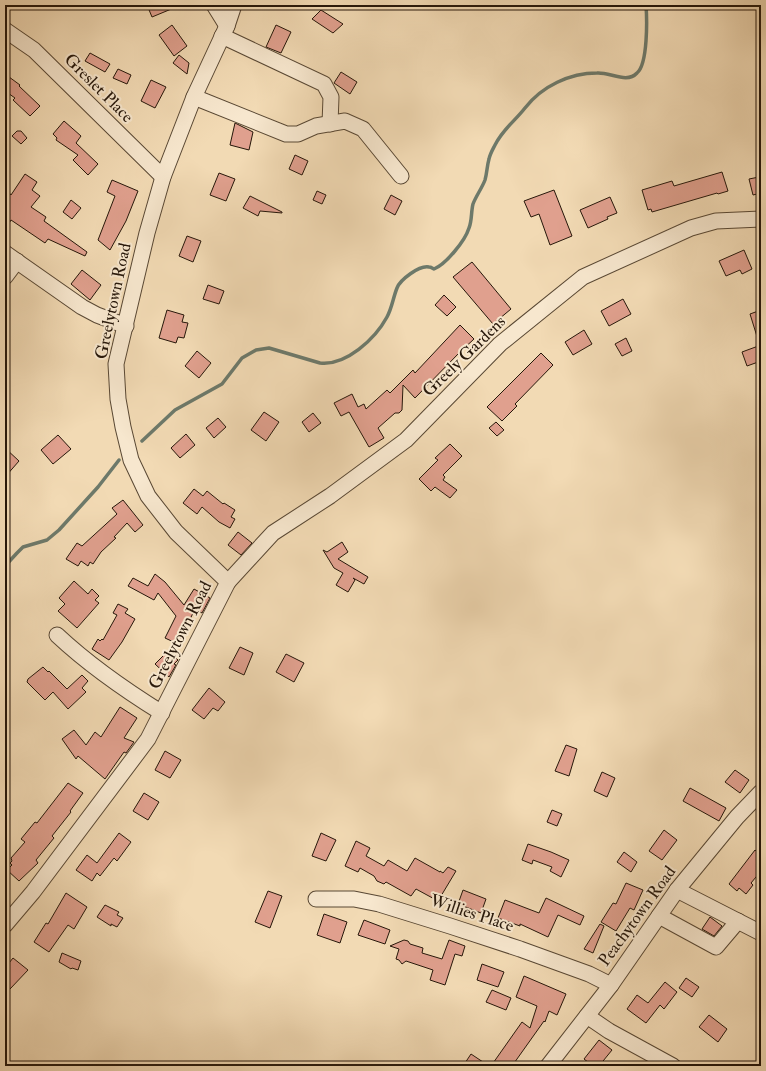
<svg xmlns="http://www.w3.org/2000/svg" width="766" height="1071" font-family="'IM FELL Double Pica',serif">
<style>
.lines{fill:none;stroke-linecap:round;stroke-linejoin:round}
.stream{stroke:#6d796a;stroke-width:3.5}
.building{fill:#e0a08e;stroke:#26170a}
.minor-casing{stroke:#594834;stroke-width:17}
.minor{stroke:#f7e7ce;stroke-width:15}
.labels{text-anchor:middle;dominant-baseline:central;stroke-width:4;stroke-linejoin:round;paint-order:stroke}
.street-label{font-size:17px;fill:#26170a;stroke:#f7e7ce}
</style>
<rect width="100%" height="100%" fill="#f2dab4"/>
<filter id="stains"><feTurbulence type="fractalNoise" baseFrequency=".005" numOctaves="4"/><feColorMatrix values="0 0 0 0 .2 0 0 0 0 .09 0 0 0 0 .02 0 0 0 .5 -.17"/></filter>
<radialGradient id="worn" r=".72"><stop offset=".6" stop-color="#630" stop-opacity="0"/><stop offset="1" stop-color="#630" stop-opacity=".3"/></radialGradient>
<g class="lines">
<g class="stream">
<path d="M142,441l33,-31 47,-26 20,-26 14,-8 13,-2 51,15c26,3 55,-24 67,-46 5,-9 6,-19 10,-29 3,-8 22,-23 32,-21 2,0 3,1 5,2 12,-5 31,-28 35,-41 3,-7 2,-16 4,-24 3,-8 9,-16 12,-24 2,-7 2,-14 4,-21 1,-5 4,-10 6,-14 8,-16 19,-23 30,-37 17,-22 45,-35 72,-35 13,-1 30,11 40,0 11,-9 10,-54 9,-68"/>
<path d="M5,566l12,-13 6,-6 24,-7 12,-10 39,-43 21,-27"/>
</g>
</g>
<g class="building">
<path d="M147,5h34l-29,12z"/>
<path d="M321,10l22,14 -10,9 -21,-14z"/>
<path d="M172,25l15,21 -13,10 -15,-21z"/>
<path d="M276,25l15,7 -10,21 -15,-6z"/>
<path d="M90,53l20,11 -5,8 -20,-11z"/>
<path d="M179,55l10,8 -2,11 -14,-11z"/>
<path d="M118,69l13,6 -4,9 -14,-6z"/>
<path d="M341,72l16,10 -7,12 -16,-11z"/>
<path d="M5,74l15,11 -1,1 21,20 -10,10 -17,-16 2,-2 -10,-7z"/>
<path d="M151,80l15,7 -11,21 -14,-7z"/>
<path d="M64,121l17,15 -5,7 22,21 -10,11 -15,-15 5,-5 -22,-15 1,-2 -4,-4z"/>
<path d="M235,123l18,9 -4,18 -19,-5z"/>
<path d="M17,131h4l6,7 -6,6 -9,-8z"/>
<path d="M295,155l13,6 -6,14 -13,-6z"/>
<path d="M722,172l6,19 -10,3 -1,-1 -65,19 -1,-3 -3,1 -6,-20 30,-9 2,5z"/>
<path d="M219,173l16,6 -9,22 -16,-6z"/>
<path d="M25,174l12,8 -5,8 8,6 -9,11 15,10 -2,4 43,31 -2,4 -37,-17 -3,4 -34,-23 -6,10v-42l6,7z"/>
<path d="M759,177l2,16 -8,2 -4,-16z"/>
<path d="M112,180l26,11 -12,30 -16,29 -12,-10 17,-44 -8,-4z"/>
<path d="M554,190l18,46 -22,9 -11,-31 -8,3 -7,-16z"/>
<path d="M317,191l9,4 -4,9 -9,-4z"/>
<path d="M391,195l11,6 -7,14 -11,-6z"/>
<path d="M250,196l32,16v1l-22,-2 -2,5 -15,-8z"/>
<path d="M610,197l7,16 -10,4 1,2 -20,9 -8,-18z"/>
<path d="M71,200l10,8 -9,11 -9,-7z"/>
<path d="M187,236l14,5 -8,21 -14,-6z"/>
<path d="M744,250l8,19 -10,5 -2,-4 -14,6 -7,-15z"/>
<path d="M472,262l39,47 -18,15 -40,-47z"/>
<path d="M82,270l19,15 -11,15 -19,-16z"/>
<path d="M208,285l16,6 -5,13 -16,-5z"/>
<path d="M444,295l12,12 -9,9 -12,-11z"/>
<path d="M623,299l8,15 -22,12 -8,-15z"/>
<path d="M167,310l17,5 -2,7 6,1 -4,15 -6,-1 -2,6 -17,-5z"/>
<path d="M761,310v33h-2l-9,-29z"/>
<path d="M460,325l14,14 -14,13 -45,46 -12,-13 -1,25 -3,3h-4l-17,15 6,10 -15,9 -20,-35 -8,4 -7,-13 18,-9 6,13 6,-3 2,5 21,-19 3,3 23,-23 2,3z"/>
<path d="M584,330l8,14 -19,11 -8,-13z"/>
<path d="M626,338l6,13 -10,5 -7,-12z"/>
<path d="M761,345v16l-14,5 -5,-14z"/>
<path d="M197,351l14,12 -12,15 -14,-12z"/>
<path d="M541,353l12,12 -38,39 2,2 -15,15 -15,-14z"/>
<path d="M264,412l15,10 -13,19 -15,-11z"/>
<path d="M313,413l8,10 -12,9 -7,-10z"/>
<path d="M218,418l8,9 -12,11 -8,-10z"/>
<path d="M496,422l8,8 -7,6 -8,-8z"/>
<path d="M186,434l9,11 -15,13 -9,-10z"/>
<path d="M58,435l13,14 -18,15 -12,-14z"/>
<path d="M450,444l12,12 -19,19 2,2 -2,3 14,10 -7,8 -15,-11 -4,4 -12,-12 19,-19 -3,-2z"/>
<path d="M5,448l14,13 -14,16z"/>
<path d="M194,489l9,7 4,-5 16,13 1,-1 11,7 -4,7 4,2 -5,9 -11,-6 -17,-15 -5,7 -14,-11z"/>
<path d="M123,500l20,25 -8,7 -8,-9 -13,14 2,1 -15,14 -8,12 -3,-2 -2,4 -7,-5 -3,5 -12,-7 11,-16 5,3 35,-32 -5,-6z"/>
<path d="M238,532l14,11 -11,12 -13,-10z"/>
<path d="M342,542l6,10 -10,7 30,18 -4,7 -11,-6 2,2 -7,12 -12,-7 7,-12 -9,-5 -11,-18 4,2z"/>
<path d="M155,574l10,8 19,23 10,-16 16,9 -8,15 -7,-4 -17,35 -13,-6 11,-22 -18,-23 -4,7 -26,-14 5,-8 15,8z"/>
<path d="M74,581l14,13 4,-5 7,7 -4,4 4,3 -22,25 -19,-17 7,-7 -6,-6z"/>
<path d="M118,604l10,5 -3,4 10,6 -13,23 -13,18 -17,-11 6,-10 2,2 2,-2 1,1 14,-25 -4,-2z"/>
<path d="M240,647l13,6 -9,22 -15,-7z"/>
<path d="M168,651l10,9 -4,4 2,1 -7,12 -14,-13z"/>
<path d="M286,654l18,9 -10,19 -18,-10z"/>
<path d="M43,667l5,5 1,-1 18,18 15,-14 6,6 -6,7 4,4 -18,17 -15,-17 -8,8 -18,-18 1,-3z"/>
<path d="M209,688l16,14 -7,9 -5,-3 -9,11 -12,-9z"/>
<path d="M120,707l17,11 -13,20 10,4 -8,11 -2,-1 -19,27 -27,-23 -2,3 -14,-20 12,-9 12,15 9,-13 6,5z"/>
<path d="M566,745l11,4 -8,27 -14,-5z"/>
<path d="M165,751l16,9 -11,18 -15,-8z"/>
<path d="M735,770l14,10 -9,13 -15,-11z"/>
<path d="M602,772l13,6 -8,19 -13,-6z"/>
<path d="M68,783l15,10 -13,18 1,1 -19,24 2,2 -18,22 2,3 -19,18 -12,-11 5,-5 -2,-2 2,-2 -1,-3 14,-16 -4,-3 14,-17 2,1z"/>
<path d="M690,788l36,20 -7,13 -36,-20z"/>
<path d="M144,793l15,9 -11,18 -15,-9z"/>
<path d="M552,810l10,4 -5,12 -10,-4z"/>
<path d="M664,830l13,10 -15,20 -13,-9z"/>
<path d="M119,833l12,9 -14,19 -3,-3 -14,18 -3,-3 -5,8 -16,-11 11,-15 10,8z"/>
<path d="M321,833l15,7 -10,21 -14,-5z"/>
<path d="M356,841l14,7 -4,8 18,10 4,-6 19,11 8,-13 25,14v-1l3,2 5,-6 8,4 -18,30 -22,-12 -5,7 -25,-14 -2,2 -7,-3 -3,-5 -14,-8 -2,4 -13,-6z"/>
<path d="M528,844l23,8 18,8 -8,17 -11,-6 2,-4 -19,-7 -1,4 -10,-4z"/>
<path d="M755,850l6,5v16l-10,12 2,2 -7,9 -7,-6 -2,3 -8,-7z"/>
<path d="M624,852l13,10 -6,10 -14,-10z"/>
<path d="M626,883l17,7 -9,20 -4,-2 -14,23 -15,-9 12,-19 3,1z"/>
<path d="M463,890l23,9 -5,14 -23,-9z"/>
<path d="M268,891l14,5 -12,32 -15,-6z"/>
<path d="M66,893l21,14 -13,22 -6,-4 -19,27 -15,-10 12,-19 2,1z"/>
<path d="M546,898l38,18 -4,9 -22,-10 -10,22 -28,-13v2l-22,-8 7,-18 34,13z"/>
<path d="M105,905l14,7 -2,3 6,3 -6,9 -6,-3v2l-14,-9z"/>
<path d="M324,914l23,8 -7,21 -23,-8z"/>
<path d="M710,917l12,9 -8,10 -12,-7z"/>
<path d="M364,920l26,10 -5,14 -27,-9z"/>
<path d="M600,924l4,2 -11,27 -9,-4z"/>
<path d="M404,940l4,1 2,3 13,4 -1,5 20,6 7,-19 16,6 -3,10 -7,-2 -10,31 -15,-5 3,-10 -27,-9 -4,3 -3,-4 -3,-1 3,-10 -9,-3z"/>
<path d="M62,953l19,8 -3,9 -6,-2 -1,1 -12,-7z"/>
<path d="M13,958l15,12 -18,19 -5,-4v-17z"/>
<path d="M482,964l22,8 -6,15 -21,-7z"/>
<path d="M524,976l42,18 -9,21 -8,-4 -4,11 -1,-1 -32,45h-21l31,-44 8,6 7,-22 -21,-9z"/>
<path d="M686,978l13,9 -7,10 -13,-9z"/>
<path d="M665,982l12,10 -13,17 -4,-4 -14,18 -19,-14 10,-14 11,8z"/>
<path d="M492,990l19,8 -5,12 -20,-8z"/>
<path d="M709,1015l18,14 -9,13 -19,-15z"/>
<path d="M599,1040l13,10 -13,16h-6l-9,-7z"/>
<path d="M471,1054l18,12h-26z"/>
</g>
<g class="lines">
<g class="minor-casing">
<g id="minor">
<path d="M214,5l13,21"/>
<path d="M5,30l29,20 129,127"/>
<path d="M222,36l102,48 7,13 -1,27"/>
<path d="M194,97l92,37h12l18,-8 29,-5 18,8 38,47"/>
<path d="M5,253l77,54 15,8 29,11"/>
<path d="M5,277l12,-16"/>
<path d="M228,582l45,-49 57,-37 76,-56 94,-96 83,-67 108,-49 25,-7 45,-2"/>
<path d="M57,635c32,30 68,55 105,78"/>
<path d="M677,890l84,43"/>
<path d="M316,899h38l25,5 71,22 70,23 69,25 22,11"/>
<path d="M659,916l57,31 22,-26"/>
<path d="M5,925l28,-33 115,-153 80,-157 -52,-50 -28,-36 -17,-36 -8,-33 -5,-28 -2,-35 31,-131 16,-56 31,-80 33,-71 7,-21"/>
<path d="M587,1016l22,15 64,35"/>
<path d="M548,1066l63,-81 66,-95 60,-73 24,-25"/>
</g>
</g>
<use href="#minor" class="minor"/>
</g>
<g class="labels">
<g class="street-label">
<text transform="translate(99 88) rotate(45)">Greslet Place</text>
<text transform="translate(113 301) rotate(-78)">Greelytown Road</text>
<text transform="translate(464 356) rotate(-44)">Greely Gardens</text>
<text transform="translate(180 635) rotate(-63)">Greelytown Road</text>
<text transform="translate(472 913) rotate(18)">Willies Place</text>
<text transform="translate(637 916) rotate(-54)">Peachytown Road</text>
</g>
</g>
<rect width="766" height="1071" fill="none" stroke="#f2dab4" stroke-width="20"/>
<rect x="6" y="6" width="754" height="1059" fill="none" stroke="#26170a" stroke-width="2"/>
<rect x="10" y="10" width="746" height="1051" fill="none" stroke="#26170a"/>
<rect width="100%" height="100%" filter="url(#stains)"/>
<rect width="100%" height="100%" fill="url(#worn)"/>
</svg>
